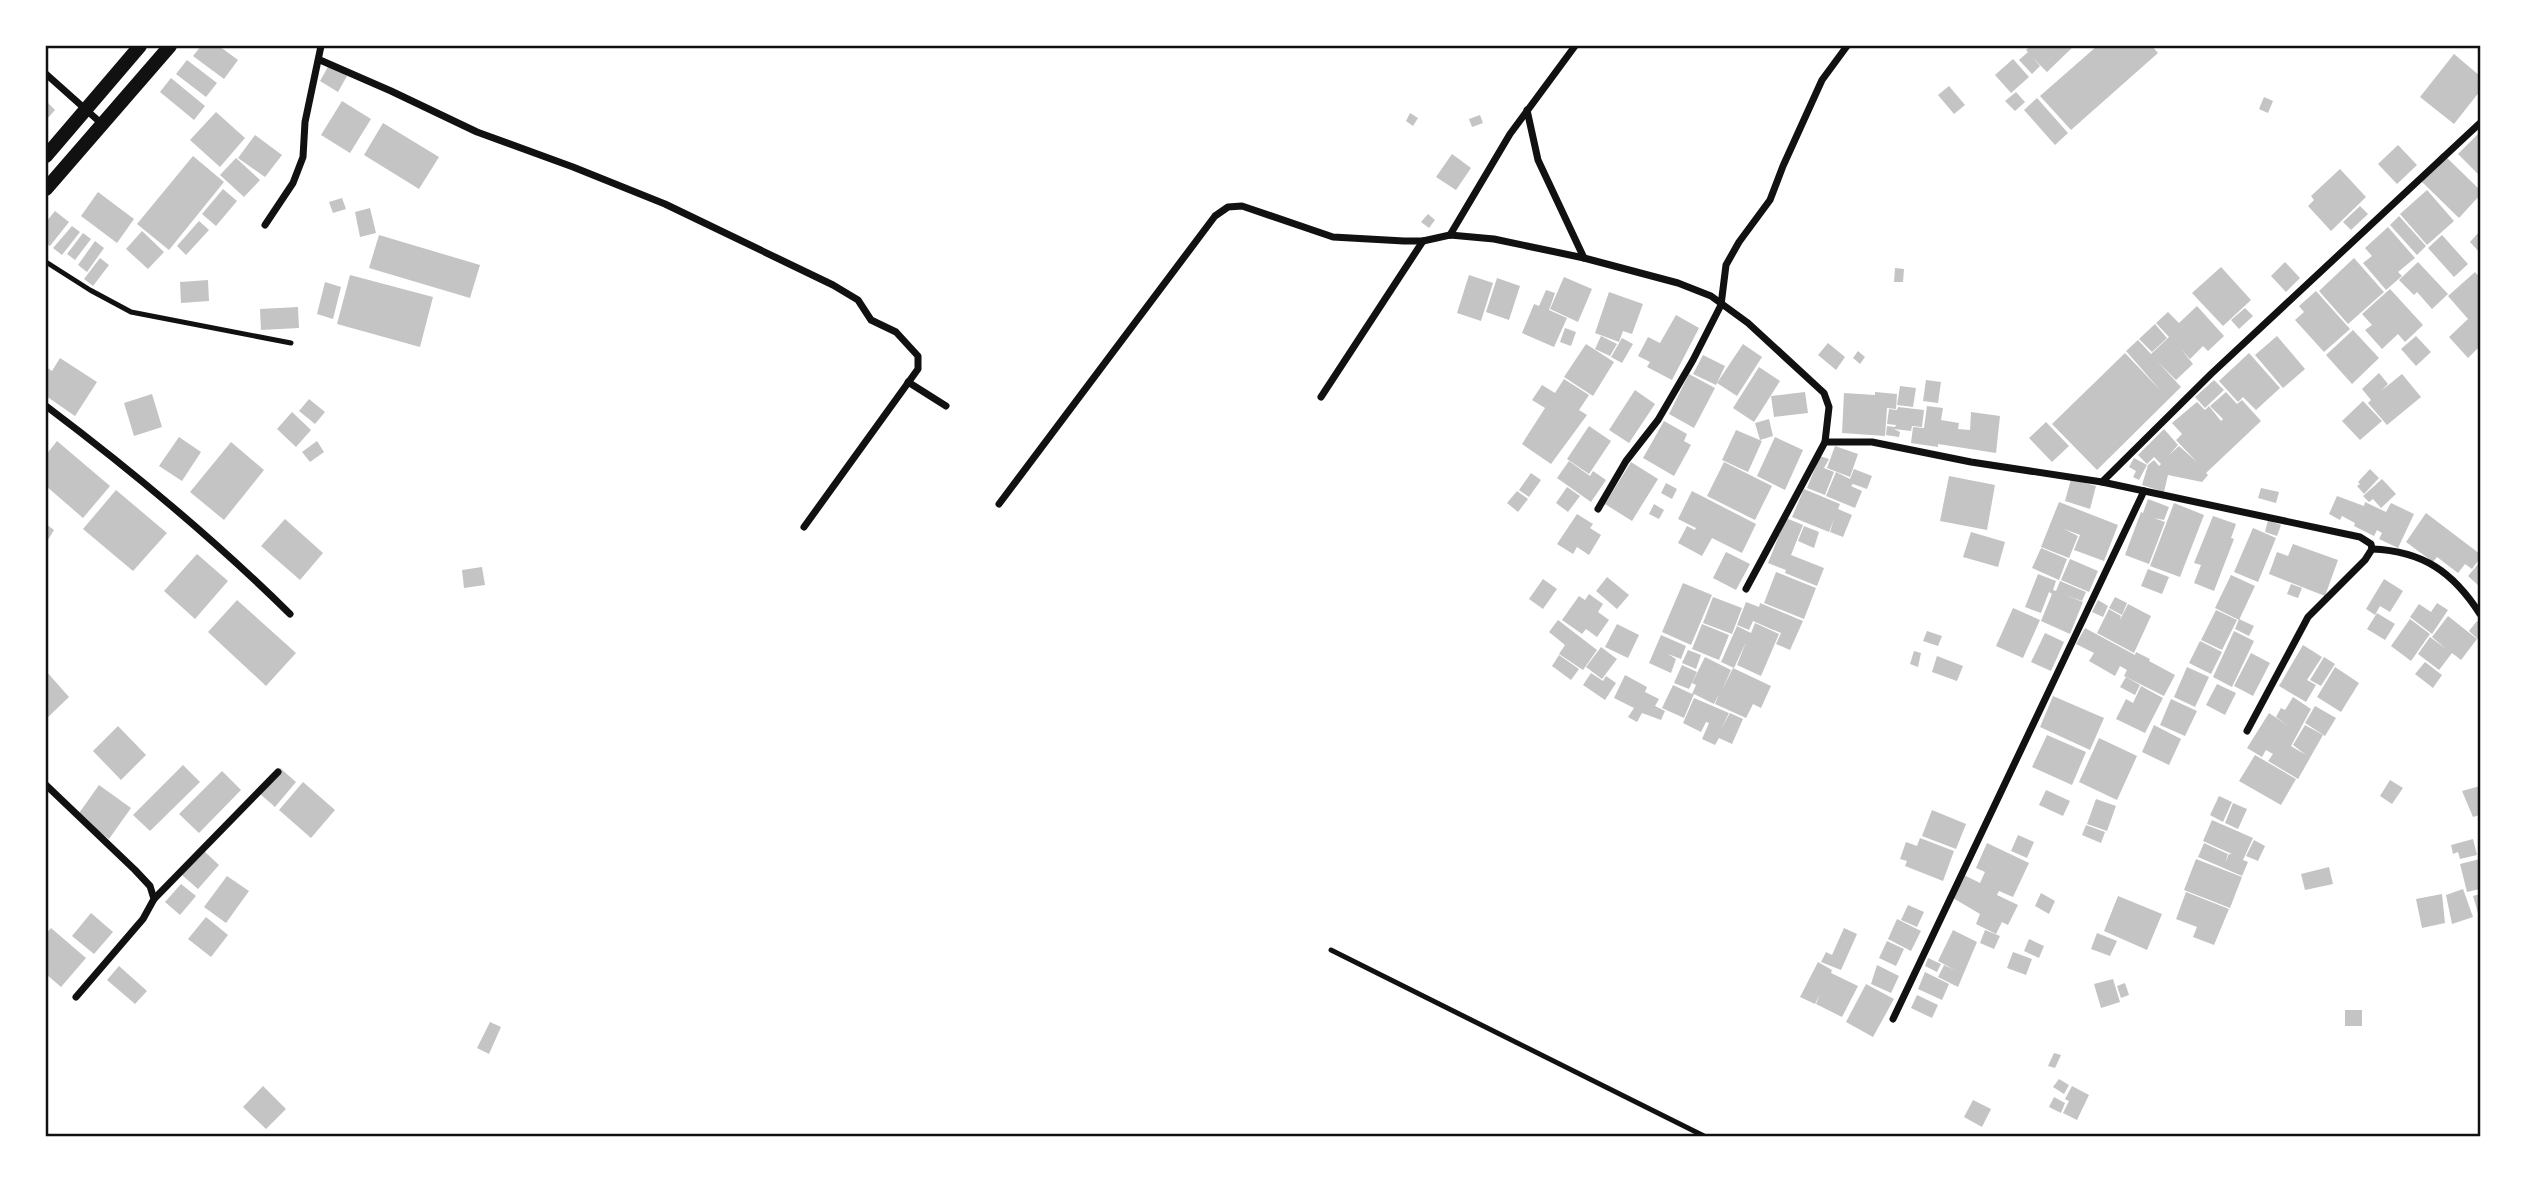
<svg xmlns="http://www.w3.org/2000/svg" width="2526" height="1182" font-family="'Roboto Condensed',sans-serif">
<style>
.building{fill:#c4c4c4}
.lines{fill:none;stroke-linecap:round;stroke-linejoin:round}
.service{stroke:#111;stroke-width:5}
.minor{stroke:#111;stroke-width:7}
.secondary{stroke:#111;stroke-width:14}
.neatline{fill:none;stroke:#111;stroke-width:2.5}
</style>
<rect width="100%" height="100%" fill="#fff"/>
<g class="building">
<path d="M201,46h18l19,14 -14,19 -31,-23z"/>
<path d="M2030,46h44l-27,26 -14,-14 7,8 -8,8 -13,-14 9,-8 -2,-2z"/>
<path d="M2097,46h55l6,7 -87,77 -31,-34z"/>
<path d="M2454,54l26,22v15l-26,33 -34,-27z"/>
<path d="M2013,59l16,18 -18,16 -16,-18z"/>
<path d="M187,60l30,23 -11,14 -30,-23z"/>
<path d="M329,65l18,11 -9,16 -18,-11z"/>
<path d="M171,78l34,28 -11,14 -34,-28z"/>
<path d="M1949,86l16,19 -11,9 -16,-19z"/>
<path d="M2016,92l9,10 -10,9 -10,-10z"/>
<path d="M2264,97l9,4 -5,12 -9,-4z"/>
<path d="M2037,98l31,35 -13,12 -31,-35z"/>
<path d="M46,101l9,9 -9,10z"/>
<path d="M342,101l29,18 -21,34 -29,-18z"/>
<path d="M216,112l29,26 -25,29 -30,-27z"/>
<path d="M1410,113l8,5 -5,8 -7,-5z"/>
<path d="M1480,115l3,8 -11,4 -3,-8z"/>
<path d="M383,123l56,34 -20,32 -55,-34z"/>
<path d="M2480,132v42l-1,1 -21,-21z"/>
<path d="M255,135l27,20 -17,22 -27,-19z"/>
<path d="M2398,145l19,20 -20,19 -19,-20z"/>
<path d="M2442,153l38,37v5l-21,23 -40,-39z"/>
<path d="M1452,154l19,14 -15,22 -20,-13z"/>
<path d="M193,156l31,26 -55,68 -32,-26z"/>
<path d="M236,158l24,22 -16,17 -24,-22z"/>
<path d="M2340,169l26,28 -35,34 -23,-25 6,-6 -3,-4z"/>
<path d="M223,189l14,12 -21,25 -14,-12z"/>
<path d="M2427,190l27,31 -27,24 -27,-31z"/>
<path d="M98,192l36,27 -17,24 -36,-27z"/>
<path d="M342,198l4,11 -13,4 -4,-11z"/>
<path d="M2360,206l8,8 -17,16 -8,-8z"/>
<path d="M370,208l6,25 -16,4 -5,-25z"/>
<path d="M55,211l14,11 -19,24 -4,-3v-21z"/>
<path d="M1428,214l7,6 -6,8 -8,-6z"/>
<path d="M2399,216l27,30 -9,9 -27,-30z"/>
<path d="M199,221l10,9 -23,25 -9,-9z"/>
<path d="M72,226l8,6 -18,23 -9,-7z"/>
<path d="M2388,227l27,31 -17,14 4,4 -16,14 -23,-27 9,-7 -7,-8z"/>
<path d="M142,231l22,21 -16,17 -22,-20z"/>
<path d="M2480,231v22l-10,-11z"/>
<path d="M83,233l8,6 -16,21 -8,-6z"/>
<path d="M379,235l101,30 -10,33 -101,-30z"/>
<path d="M2442,235l26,29 -14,13 -26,-29z"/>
<path d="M95,241l9,7 -17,24 -9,-7z"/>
<path d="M100,258l9,7 -16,21 -9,-7z"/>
<path d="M2354,258l30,34 -36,32 -29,-33z"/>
<path d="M2285,262l15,16 -14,14 -15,-16z"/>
<path d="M2418,262l30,32 -16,15 -15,-17 -3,3 -15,-15z"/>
<path d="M2221,267l30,33 -28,26 -31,-33z"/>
<path d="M1895,268l9,1 -1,13h-9z"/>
<path d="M2475,272l5,6v68l-12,12 -19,-21 19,-18 -20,-23z"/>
<path d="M350,275l83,22 -13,50 -83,-23z"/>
<path d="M1469,275l24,8 -12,38 -24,-8z"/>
<path d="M1564,277l28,12 -14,33 -28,-13z"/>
<path d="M1497,278l23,8 -11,34 -23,-8z"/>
<path d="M208,280l1,21 -28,2 -1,-21z"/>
<path d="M325,282l16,5 -8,32 -16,-5z"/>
<path d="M2390,289l33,36 -18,17 -7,-8 -16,15 -17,-19 7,-5 -10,-11z"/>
<path d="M1546,290l9,3 -6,17 18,8 -13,29 -32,-14 12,-29 5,2z"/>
<path d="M2316,291l34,38 -26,23 -29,-32 9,-8 -5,-6z"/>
<path d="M1609,292l34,12 -11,30 -9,-3 -4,11 -24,-9z"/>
<path d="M2197,306l27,30 -16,15 -5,-5 -13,13 -9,-10 12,15 -17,16 -19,-19 24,26 -84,83 -45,-46 73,-71 36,38 -35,-40 12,-11 13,14 18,-17 -13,-14 12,-11 11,11z"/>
<path d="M298,307l1,21 -38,2 -1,-21z"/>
<path d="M2245,308l8,8 -14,13 -8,-9z"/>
<path d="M1676,315l23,13 -27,52 -25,-13 3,-5 -12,-6 10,-19 12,6z"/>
<path d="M2155,324l12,14 -15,14 -13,-13z"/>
<path d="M1565,328l11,4 -5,14 -11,-4z"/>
<path d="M2353,330l26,28 -27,26 -26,-29z"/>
<path d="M1601,336l16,8 -7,12 -15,-7z"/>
<path d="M2277,336l28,33 -22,19 -28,-33z"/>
<path d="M2416,336l15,16 -15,14 -15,-17z"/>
<path d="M1622,338l11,6 -11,19 -11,-6z"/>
<path d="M1828,343l17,14 -9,13 -18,-15z"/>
<path d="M1586,344l28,18 -21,34 -29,-19z"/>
<path d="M1743,344l19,13 -25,39 -20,-13z"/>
<path d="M1858,351l7,6 -5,7 -7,-6z"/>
<path d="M2249,353l31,35 -24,22 -13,-13 -5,5 -19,-21z"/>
<path d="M1703,355l22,11 -9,19 -23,-11z"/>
<path d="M60,358l37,24 -22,34 -29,-20v-29l6,4z"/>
<path d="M1759,367l21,14 -26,41 -21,-14z"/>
<path d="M2379,373l9,11 -7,7 21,-17 19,23 -34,28 -19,-22 3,-3 -9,-11z"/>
<path d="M1689,374l26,14 -21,40 -25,-14z"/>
<path d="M1564,379l25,16 -10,15 8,5 -36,49 -29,-20 23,-36 -13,-8 10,-15 13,8z"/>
<path d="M1926,380l15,2 -3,21 -15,-2z"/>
<path d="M2214,380l10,10 -19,18 -10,-11z"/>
<path d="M1900,386l16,2 -3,19 -16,-2z"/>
<path d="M1635,390l20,14 -26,39 -20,-13z"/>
<path d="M1805,392l3,21 -34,4 -3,-21z"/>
<path d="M1875,392l22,2 -1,15 -9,-1 -2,28 -43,-3 2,-40 31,2z"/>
<path d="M2226,392l11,12 5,-4 19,21 -55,52 2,2 -6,7 -34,-7 -4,17 -22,-7 6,-20 6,-5 5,6 2,-2 -7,-7 -7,7 -9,-9 26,-26 14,16 -9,10 10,-9 18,16 -21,-22 6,-6 -10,-11 25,-21 8,8 4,-4 12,15 2,-2 -13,-13z"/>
<path d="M152,394l10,33 -28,9 -10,-33z"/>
<path d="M309,399l16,13 -10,12 -16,-13z"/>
<path d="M2363,401l19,20 -22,19 -18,-19z"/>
<path d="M1927,406l16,2 -2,12 18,3 -1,6 12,1 1,-18 29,4 -4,37 -58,-9v3l-27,-4 2,-16 11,1z"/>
<path d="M1898,407l26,3 -2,17 -10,-1 -1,5 -17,-2 6,3 -1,5 -13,-2 1,-9 8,1 1,-2 -9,-1 2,-15 8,1z"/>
<path d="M292,412l19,18 -15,17 -19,-18z"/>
<path d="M1769,419l4,17 -13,4 -5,-17z"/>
<path d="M1664,421l23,13 -3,7 7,4 -17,31 -31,-18z"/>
<path d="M2046,422l23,24 -17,16 -23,-24z"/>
<path d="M1589,426l22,15 -22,33 -22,-15z"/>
<path d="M1736,430l26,11 -14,31 -26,-12z"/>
<path d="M179,437l22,15 -19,29 -23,-15z"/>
<path d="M1775,437l28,13 -18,40 -28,-14z"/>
<path d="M57,441l53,45 -27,32 -37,-32v-31z"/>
<path d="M317,441l7,11 -14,10 -8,-10z"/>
<path d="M231,442l33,28 -40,50 -34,-28z"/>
<path d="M1835,446l23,8 -8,23 -23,-9z"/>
<path d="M1820,456l9,3 -5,9 10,4 -9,23 -18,-7z"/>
<path d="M2134,458l13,7 -8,15 -6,-3 3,-6 -7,-4z"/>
<path d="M1569,461l21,15 3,-5 13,9 -15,22 -34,-24z"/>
<path d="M1631,462l27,17 -26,42 -27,-17z"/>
<path d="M1724,462l48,24 -17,34 -48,-24z"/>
<path d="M1854,469l18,7 -5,13 -14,-5 -2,2 11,5 -7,17 -29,-12 10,-24 14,7z"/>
<path d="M2370,469l9,9 -15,16 -7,-8 3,-2 -2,-2z"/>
<path d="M1531,473l10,7 -12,17 -10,-7z"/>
<path d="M1949,476l46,9 -8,45 -47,-9z"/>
<path d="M2071,479l25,7 -6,23 -25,-8z"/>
<path d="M2382,479l14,15 -15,14 -8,-9 -4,3 -6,-6z"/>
<path d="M1666,483l11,6 -5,10 -11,-6z"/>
<path d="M1567,487l13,9 -12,16 -12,-9z"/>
<path d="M2261,488l18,4 -3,11 -18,-5z"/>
<path d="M1804,489l36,15 -2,5 14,6 -9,22 -13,-5 4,-13 -5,13 -37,-15z"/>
<path d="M116,490l51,43 -34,38 -50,-42z"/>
<path d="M1517,491l11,8 -10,13 -11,-9z"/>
<path d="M1692,491l64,33 -14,29 -30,-15 -10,18 -24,-13 9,-17 8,4 1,-2 -18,-9z"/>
<path d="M2337,496l27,10 1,-4 21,10 5,-9 23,11 -16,34 -19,-9 3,-6 -5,-3 -3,6 -20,-10 1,-3 -13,-7 -2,4 -11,-6z"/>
<path d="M2148,499l21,8 -5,13 -10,-2 11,4 -16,42 -24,-9 16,-43 2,1z"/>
<path d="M2059,502l59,23 -14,36 -30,-11 6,-15 -16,-6 14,7 -9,22 -28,-11z"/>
<path d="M2174,503l30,12 -24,62 -30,-11z"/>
<path d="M1654,504l10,6 -5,9 -10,-5z"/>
<path d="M2426,513l54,41v4l-8,11 -7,-5 -7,9 -21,-16 -4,5 -27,-20z"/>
<path d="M1577,514l16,10 -3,4 11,7 -12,20 -12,-8 -4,7 -16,-10z"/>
<path d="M2213,516l23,8 -5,14 3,1 -20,52 -20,-8 7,-18 -7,-2z"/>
<path d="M1786,518l17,7 -12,30 33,13 -7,18 -32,-13 1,-3 -18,-7z"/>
<path d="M285,519l38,34 -23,27 -39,-34z"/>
<path d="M2268,520l13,5 -4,11 -12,-4z"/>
<path d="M46,524l8,6 -8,13z"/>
<path d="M1804,526l15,6 -5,16 -16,-7z"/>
<path d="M2253,528l23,10 -18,44 -24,-10z"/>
<path d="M1971,532l34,10 -7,25 -35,-10z"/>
<path d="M2293,544l45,16 -13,36 -56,-22 8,-22 11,4z"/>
<path d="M2041,548l26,11 -8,21 -27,-12z"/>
<path d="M1726,552l24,12 -14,26 -23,-12z"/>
<path d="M197,554l31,27 -33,38 -31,-28z"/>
<path d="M2070,559l28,12 -9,21 -28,-12z"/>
<path d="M2480,562v25l-12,-11z"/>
<path d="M482,567l3,18 -21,3 -2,-18z"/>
<path d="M2148,569l21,8 -7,17 -21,-8z"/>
<path d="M1776,572l40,16 -12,31 -40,-16z"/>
<path d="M2038,574l18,7 -3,9 3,1 4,-10 26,11 -4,9 -17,-6 18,7 -13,32 -29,-13 11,-27 -3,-2 -8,21 -16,-6z"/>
<path d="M2231,575l24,11 -16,34 -24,-12z"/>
<path d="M1607,577l22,18 -12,14 -21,-18z"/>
<path d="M1543,579l14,10 -14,20 -14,-10z"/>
<path d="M2384,579l19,12 -13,21 -10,-6 -5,9 -9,-6z"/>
<path d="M1683,583l29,12 -21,50 -29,-13z"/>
<path d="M2291,584l11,4 -4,10 -11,-4z"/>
<path d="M1589,594l14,10 -5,8 11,8 -12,17 -11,-8 -4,5 -20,-14 17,-24 6,4z"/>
<path d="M1713,597l29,11 -10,26 -29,-11z"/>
<path d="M2115,597l12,6 -5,12 -13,-7z"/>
<path d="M237,600l59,53 -30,33 -58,-54z"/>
<path d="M2098,600l10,6 -5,11 -11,-5z"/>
<path d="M1746,602l13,5 1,-4 43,18 -13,29 -14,-6 5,-11 -10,-4 -18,-8 -4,9 -12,-5z"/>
<path d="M2437,603l11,7 -16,24 -22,-17 9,-13 12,8z"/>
<path d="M2128,604l23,12 -17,37 -37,-20 12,-24 12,7 -1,4z"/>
<path d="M2013,608l27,12 -17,38 -27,-12z"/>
<path d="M2216,610l21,10 -15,30 -21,-10z"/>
<path d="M2377,613l18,11 -10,16 -18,-11z"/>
<path d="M2448,616l29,23 -16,21 -9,-7 -13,17 -21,-16 12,-17 16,12 -14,-12z"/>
<path d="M2239,619l15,7 -5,10 -14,-7z"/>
<path d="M2410,619l20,15 -19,27 -20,-15z"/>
<path d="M1558,620l39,30 -14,20 -24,-16 6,-9 -16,-13z"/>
<path d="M2477,621l3,3v17l-11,-10z"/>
<path d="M1755,623l24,11 -18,42 -24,-11 9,-23 -12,26 -13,-6 16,-36 14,7z"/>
<path d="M1617,624l22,11 -11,23 -23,-11z"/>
<path d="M1702,624l27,11 -10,25 -27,-11z"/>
<path d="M2085,628l50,27 1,-3 14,7 -1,2 26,14 -11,21 -40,-20 3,-6 -7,-4 -5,10 -26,-15 5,-8 -18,-9z"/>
<path d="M1927,631l15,5 -4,10 -15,-5z"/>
<path d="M2234,631l20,10 -22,46 -19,-10z"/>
<path d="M2045,633l19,9 -13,29 -20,-9z"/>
<path d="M1661,635l25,11 -5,13 -13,-5 8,5 -5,14 -22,-10z"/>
<path d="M2200,641l22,11 -11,22 -22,-11z"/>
<path d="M2303,645l19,12 -15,23 9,5 -10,17 -27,-16z"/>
<path d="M1601,647l16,12 -15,20 -16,-12z"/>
<path d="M1688,650l13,5 -5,14 -14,-6z"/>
<path d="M1914,651l7,2 -3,14 -8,-3z"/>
<path d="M2251,653l19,10 -17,33 -19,-10z"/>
<path d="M1559,655l20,14 -8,11 -19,-14z"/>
<path d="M1937,656l26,10 -6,15 -25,-9z"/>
<path d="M1705,657l26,13 -9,20 11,-22 38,18 -10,22 -8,-4 -7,14 -31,-14 4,-10 -5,10 -20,-10 -10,24 -22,-10 11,-23 19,9 4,-9 -4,-2z"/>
<path d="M2324,657l11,7 -14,22 -11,-6z"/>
<path d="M2425,662l17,13 -9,13 -18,-14z"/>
<path d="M1682,665l15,7 -8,17 -15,-6z"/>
<path d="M2187,667l22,10 -14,30 -21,-10z"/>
<path d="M2335,667l24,16 -18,29 -24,-15z"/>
<path d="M46,671l23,26 -23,22z"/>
<path d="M1591,673l12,8 3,-5 10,7 -11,17 -22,-15z"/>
<path d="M1625,675l22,12 -2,5 14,7 -4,7 10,5 -4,9 -19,-7 -5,9 -9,-5 6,-9 -20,-10z"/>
<path d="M2126,677l14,8 -5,10 -15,-8z"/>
<path d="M2217,684l19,9 -11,22 -19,-10z"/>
<path d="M2141,686l22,12 -18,35 -29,-14 10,-20 7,4z"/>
<path d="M2053,696l51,22 -14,32 -50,-23z"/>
<path d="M2293,697l18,12 -20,37 15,9 -13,-10 12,-20 18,10 -25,44 -30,-18 5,-7 -7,-4 -4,7 -15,-9 22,-35 18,12 -11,-8 5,-9 4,2z"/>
<path d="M1694,698l35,15 -8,16 9,-16 13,6 -11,25 -13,-6 -4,7 -13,-6 7,-16 -3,-1 -5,10 -18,-9z"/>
<path d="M2171,699l26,12 -12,25 -25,-11z"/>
<path d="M2315,706l21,12 -11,18 -20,-13z"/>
<path d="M2154,725l27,14 -12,26 -27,-13z"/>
<path d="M118,726l28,29 -25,25 -28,-29z"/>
<path d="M2047,735l39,17 -14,33 -40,-18z"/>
<path d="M2099,738l38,18 -20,44 -38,-18z"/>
<path d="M2255,755l41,24 -15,26 -42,-24z"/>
<path d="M183,765l17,17 -50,49 -17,-16z"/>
<path d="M280,768l16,14 -21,25 -16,-14z"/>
<path d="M222,771l19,19 -42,43 -20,-19z"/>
<path d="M2390,780l13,8 -11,16 -12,-8z"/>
<path d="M303,782l32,28 -24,28 -32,-28z"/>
<path d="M99,785l32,23 -22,31 -32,-23z"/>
<path d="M2480,786v29l-7,2 -11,-26z"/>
<path d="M2046,790l24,11 -7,15 -24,-11z"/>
<path d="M2219,796l13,6 -9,20 -13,-7z"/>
<path d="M2096,799l20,7 -9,25 -20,-7z"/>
<path d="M2233,803l14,6 -9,20 -13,-6z"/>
<path d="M1932,810l34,14 -10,25 -34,-13z"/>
<path d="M2212,820l41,18 -10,22 5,2 -6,14 -44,-19 6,-14 24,11 -3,9 4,-9h3l-29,-13z"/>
<path d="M2086,825l19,7 -4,11 -19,-8z"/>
<path d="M2018,835l16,7 -7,16 -16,-7z"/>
<path d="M1920,838l34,13 -11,30 -38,-15 2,-5 -7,-2 6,-17 11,4z"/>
<path d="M2473,839l4,16 -17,4 -2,-7 -5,2 -2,-9z"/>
<path d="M2254,840l11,6 -7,15 -12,-5z"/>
<path d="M1987,843l42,20 -16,34 -14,-6 -2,4 21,10 -10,20 -6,-3 -6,12 -20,-10 4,-10 -27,-16 11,-23 16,8 5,-11 -9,-4z"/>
<path d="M204,851l15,14 -21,24 -16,-14z"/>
<path d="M2196,859l46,18 -12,31 -46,-18z"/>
<path d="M2480,859v30l-13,3 -7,-28z"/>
<path d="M2329,867l4,17 -28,6 -4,-16z"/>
<path d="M227,876l22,15 -23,32 -22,-16z"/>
<path d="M181,884l15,12 -16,19 -15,-13z"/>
<path d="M2463,889l10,28 -21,7 -6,-29z"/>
<path d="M2186,892l43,17 -15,36 -21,-8 4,-10 -21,-8z"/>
<path d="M2041,893l14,8 -6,13 -14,-8z"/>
<path d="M2442,894l3,29 -23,5 -6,-29z"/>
<path d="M2480,894v19h-2l-5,-17z"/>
<path d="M2118,896l44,18 -15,36 -43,-19z"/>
<path d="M1908,905l16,7 -7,15 -16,-7z"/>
<path d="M91,913l22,19 -19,22 -22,-18z"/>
<path d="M206,917l22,18 -17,22 -23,-18z"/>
<path d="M1897,919l24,12 -10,20 -23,-12z"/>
<path d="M51,928l35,30 -25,29 -15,-13v-40z"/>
<path d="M1844,928l13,6 -16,36 -20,-8 5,-10 6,3z"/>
<path d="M1953,930l24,12 -19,45 -20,-10 6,-12 11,5 -17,-9z"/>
<path d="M1985,930l15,6 -6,13 -14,-6z"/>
<path d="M2097,933l20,8 -7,15 -19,-7z"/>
<path d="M2029,939l15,7 -5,12 -15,-7z"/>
<path d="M1887,941l17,8 -8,17 -17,-8z"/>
<path d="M2013,952l19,7 -6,16 -19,-7z"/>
<path d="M1928,958l13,6 -4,8 -12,-6z"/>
<path d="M1818,962l14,8 -1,3 27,13 -16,31 -26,-13 4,-10 -5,10 -15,-7z"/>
<path d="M1877,965l22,11 -8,17 -20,-9z"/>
<path d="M119,966l28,25 -12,13 -28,-24z"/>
<path d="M1925,972l24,12 -7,16 -24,-11z"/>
<path d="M2113,979l7,23 -19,6 -7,-24z"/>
<path d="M2125,983l4,12 -8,3 -4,-12z"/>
<path d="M1866,984l28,15 -21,38 -27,-15z"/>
<path d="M1917,995l21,10 -6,13 -21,-10z"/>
<rect x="2345" y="1010" width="17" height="16"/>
<path d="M490,1022l11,5 -12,27 -12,-6z"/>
<path d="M2054,1053l7,2 -6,13 -7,-2z"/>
<path d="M2059,1079l10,6 -5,9 -11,-7z"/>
<path d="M263,1086l23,23 -20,20 -23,-22z"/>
<path d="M2072,1086l17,9 -12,25 -14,-7 6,-12 -4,-2z"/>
<path d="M2054,1097l11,6 -4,10 -12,-6z"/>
<path d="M1973,1100l18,9 -9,18 -18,-10z"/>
</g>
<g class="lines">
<g class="service">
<path d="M46,262l44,28 41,22 160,31"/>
<path d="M1331,950l373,186"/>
</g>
<g class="minor">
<path d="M320,60l71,31 86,41 96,35 92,37 168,81 25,15 13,20 25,12 22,24v13l-114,158"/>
<path d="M46,74l56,50"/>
<path d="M1527,110l11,50 46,98"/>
<path d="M265,225l28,-42 10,-26 2,-35 16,-76"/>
<path d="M1450,235l60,-101 65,-88"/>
<path d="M908,382l38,24"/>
<path d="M1321,397l102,-156"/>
<path d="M46,406c85,64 168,133 244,208"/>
<path d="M2102,482l258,55 11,7 1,5 -7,11 -57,57 -61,114"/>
<path d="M999,504l216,-288 13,-9 14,-1 91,31 71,4h19l27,-6 44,4 90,19 94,25 33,13 37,27 76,70 5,14 -4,35"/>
<path d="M1598,509l28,-48 32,-41 35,-60 28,-55 5,-40 13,-23 31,-42 13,-34 39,-86 25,-34"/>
<path d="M2372,549c51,2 81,23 108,65"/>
<path d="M1746,589l79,-147h47l99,20 131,20 109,-108 269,-251"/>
<path d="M46,785l89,85 15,16 4,13 -11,20 -67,78"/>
<path d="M154,899l124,-127"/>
<path d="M1893,1019l251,-528"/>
</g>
<g class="secondary">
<path d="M46,156l94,-110"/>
<path d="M46,189l124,-143"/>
</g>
</g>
<rect width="2526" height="1182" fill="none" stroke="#ffffff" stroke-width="94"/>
<rect x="47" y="47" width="2432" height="1088" class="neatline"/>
</svg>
